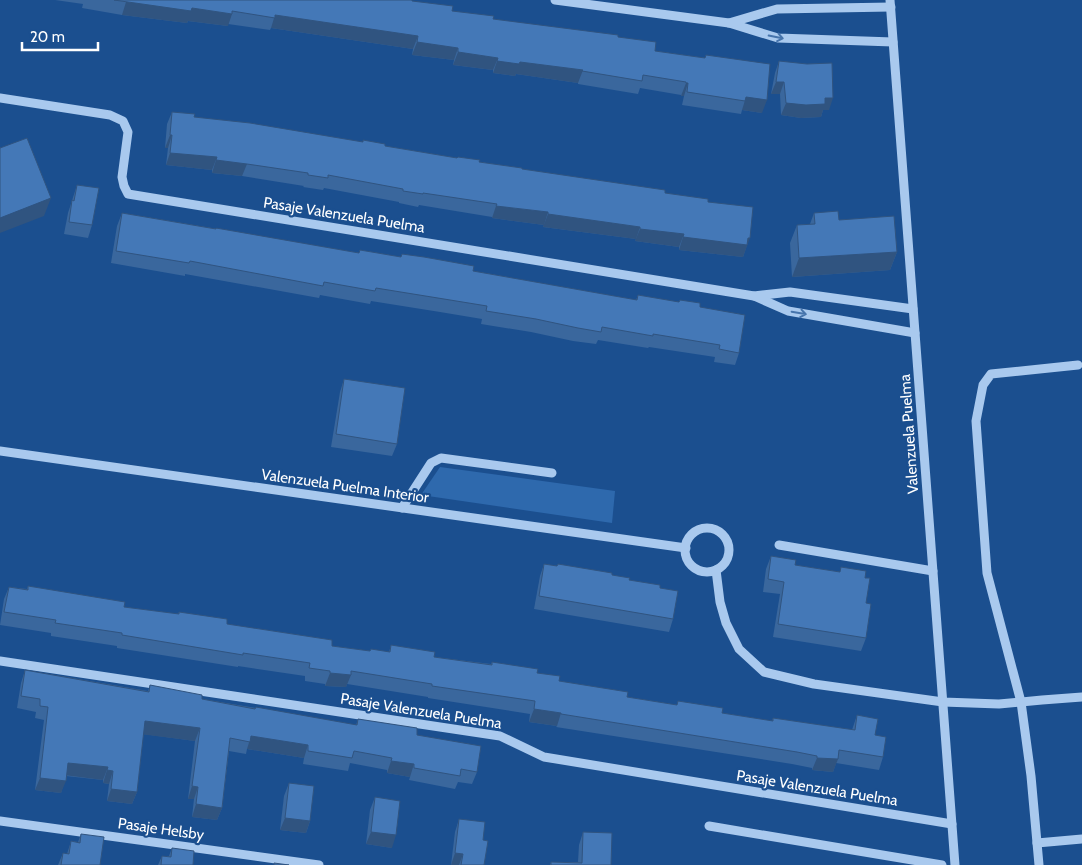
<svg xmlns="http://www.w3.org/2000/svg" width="1082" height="865" font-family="Cabin,sans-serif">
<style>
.green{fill:#2e69ad}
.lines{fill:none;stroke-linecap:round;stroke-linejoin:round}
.minor{stroke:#a9c9ee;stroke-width:9}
.wall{fill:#3a679d}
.shaded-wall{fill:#305480}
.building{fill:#4478b7;stroke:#305480}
.oneway{stroke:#4674ac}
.labels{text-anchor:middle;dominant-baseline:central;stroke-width:4.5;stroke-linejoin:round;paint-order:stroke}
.street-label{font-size:15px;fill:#fff;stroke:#1b4f8f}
</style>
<rect width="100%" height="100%" fill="#1b4f8f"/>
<path class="green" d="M440,467l175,24 -3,32 -191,-28z"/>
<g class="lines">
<g class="minor">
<path d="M555,0l174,23 49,15 115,4"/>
<path d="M890,0l65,865"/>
<path d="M729,23l48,-14 114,-2"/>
<path d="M0,98l110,17 13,6 5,11 -6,45 2,9 4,8 626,102 36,-4 123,17"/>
<path d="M754,296l34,15 127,22"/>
<path d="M0,451l686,97"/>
<path d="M402,508l29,-45 10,-5 111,15"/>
<circle cx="707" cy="550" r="22"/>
<path d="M779,545l154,26"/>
<path d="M716,570l4,32 6,21 13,26 25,23 50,12 129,18 56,2 43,-4 40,-3"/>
<path d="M0,661l500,75 44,21 408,67"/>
<path d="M0,821l319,44"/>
<path d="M709,826l233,39"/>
<path d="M1037,843l45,-4"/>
<path d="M1039,865l-8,-89 -10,-74 -34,-129 -11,-152 7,-36 8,-11 87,-9"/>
</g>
</g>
<g class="wall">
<path d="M55,0h357v1l40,10 41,8 125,18 37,14 50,7 1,-3 56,58 -20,-3 -1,4 -59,-9 2,-9h-3v-1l-41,-7 -2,6 -60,-10v-1l-62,-9 -1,2 -22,-3v-3l-40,-5 1,-5 -42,-5 1,-6 -142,-21 -1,2 -42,-6v2l-40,-5 -1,2 -65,-8 -40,-7 1,-4z"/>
<path d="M779,61l50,49h-6l-2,7 -20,1 -20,-3 -1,-21h-9l4,-21z"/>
<path d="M172,112l22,5 191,29 280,47 43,9 40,41 -1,2 -4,12 -64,-7v-3l-44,-6 1,-2 -93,-12 1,-2 -52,-7v-1l-73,-12 -1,2 -19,-4v-1l-75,-14 -1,2 -20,-3 1,-1 -62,-10 -30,-3v-3l-46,-5 2,-17h-3l2,-24z"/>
<path d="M77,185l15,40 -4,13 -24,-4 4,-21z"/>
<path d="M122,213l237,40 1,-3 41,7 1,-3 71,17 163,29 2,-5 62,12 39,46 -4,12 -21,-3 1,-5 -66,-10 -1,1 -50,-8 -2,4 -23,-3 -42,-9 -50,-8 1,-5 -42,-7 -69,-11 -1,3 -50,-9 -1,3 -134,-24v2l-74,-13 6,-37z"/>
<path d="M814,213l25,7 58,32 -7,18 -98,7 -2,-34 7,-18 13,-1z"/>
<path d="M344,379l53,65 -5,12 -61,-9 9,-55z"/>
<path d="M771,556l24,9 45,7 1,-5 24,11 1,60 -5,13 -88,-14 7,-43 -17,-2 3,-23z"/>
<path d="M544,564l68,11 48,13 13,31 -4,13 -135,-23 6,-33z"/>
<path d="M28,586l96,21 54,7 1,-2 48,12 105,22 38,5 19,1 2,-7 43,12 57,7 1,-2 45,11 22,8 68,16 50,8 1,-4 44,12 50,8 1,-3 79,12 5,-15 18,20 8,22 -4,13 -43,-7 -3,9 -21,-2v-2l-20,-4 -236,-37 1,-1 -28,-4 1,-8 -102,-16v-1l-81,-13 -1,3 -21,-1v-2l-20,-3v-5l-67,-10v1l-121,-19v-2l-66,-10v-3l-51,-8 4,-26 5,-12 18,2z"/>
<path d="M25,670l123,21 2,-6 52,14 154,26 2,-6 59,16 60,37 -5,12 -14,-2 -3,7 -46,-9 1,-3 -23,-4v-3l-37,-7 -2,8 -45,-7 1,-6 -57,-9 -1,5 -17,-3 -7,57 -5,12 -25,-3 2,-18h-6l7,-58 -52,-7 -6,58 -5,12 -25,-3 2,-17 -6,-1v-3l-37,-4 -5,17 -26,-3 9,-70 -9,-2 1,-6 -19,-4 4,-25z"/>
<path d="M289,783l21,38 -4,12 -26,-3 4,-34z"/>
<path d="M375,797l17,51 -26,-4 4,-34z"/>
<path d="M459,819l24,21 1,25h-33l4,-33z"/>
<path d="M583,832l28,33h-61l1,-3h27l1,-17z"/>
<path d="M81,834l19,31h-42l5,-12 4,1 4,-13 7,1z"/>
<path d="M172,848l21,17h-35l4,-9h7z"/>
</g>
<g class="shaded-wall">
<path d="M126,2l66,6 40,6 -4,12 -40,-5 -1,2 -65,-8z"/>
<path d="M275,15l143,21 -5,13 -142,-21z"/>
<path d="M417,42l41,6 -4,12 -42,-5z"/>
<path d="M458,52l40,6 -5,12 -40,-5z"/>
<path d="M497,61l23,1 63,8 -5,13 -62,-9 -1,2 -22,-3z"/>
<path d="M776,82h8l-4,12h-9z"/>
<path d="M686,83h2l-4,13h-3z"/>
<path d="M746,97l21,3 -5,13 -20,-3z"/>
<path d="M825,98h8l-4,12h-6l-2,7 -20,1 -20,-3 5,-12z"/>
<path d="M170,135h2l-4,13h-3z"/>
<path d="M170,153l47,4 -5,13 -46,-5z"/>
<path d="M216,160l31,4 -5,12 -30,-3z"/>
<path d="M51,198l-7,18 -44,17v-15z"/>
<path d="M496,206l52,6 -4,13 -52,-7z"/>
<path d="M548,214l92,13 -4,12 -93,-12z"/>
<path d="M640,229l44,5 -5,13 -44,-6z"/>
<path d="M683,237l65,1h2l-7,19 -64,-7z"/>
<path d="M897,252l-7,18 -98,7 7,-19z"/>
<path d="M330,673l21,2 -5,12 -21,-1z"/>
<path d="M534,709l27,4 -4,13 -28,-4z"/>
<path d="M145,721l55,7 -5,13 -55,-7z"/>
<path d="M251,736l57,9 -4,13 -57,-9z"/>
<path d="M817,758l21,1 -5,13 -21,-2z"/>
<path d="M391,761l23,3 -4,13 -23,-4z"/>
<path d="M68,763l40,4 -5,13 -39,-5z"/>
<path d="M107,770l6,1 -4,13 -6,-1z"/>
<path d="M40,778l26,3 -5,12 -26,-3z"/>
<path d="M192,786l6,1 -4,12h-6z"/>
<path d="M111,789l26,3 -5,12 -25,-3z"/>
<path d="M196,804l26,4 -5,12 -25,-3z"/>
<path d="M285,818l25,3 -4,12 -26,-3z"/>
<path d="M371,832l25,3 -4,13 -26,-4z"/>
<path d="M455,853l8,1 -4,11h-8z"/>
</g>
<g class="building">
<path d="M114,0h298v1l41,5 -1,5 42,5 -1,3 125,16v2l38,5 -1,9 50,7 1,-3 64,9 -3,36 -21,-3 -1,4 -58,-9 1,-9h-2v-1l-43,-7 -1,6 -60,-10 1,-1 -63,-8 -1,2 -22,-3 1,-3 -40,-6v-4l-41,-6 1,-6 -143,-21v3l-43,-7v3l-40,-6 -1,3z"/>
<path d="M779,61l28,3 25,-1 1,35h-8v6l-19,1 -20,-2 -2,-21h-8z"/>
<path d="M172,112l23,2 -1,3 56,6 113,19v-2l22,4v2l72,12 1,-1 22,3 -1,2 43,6v1l143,21v3l43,6v3l45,5 -3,31h-2l-1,7 -64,-8 1,-3 -44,-5v-2l-92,-13v-2l-52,-6 1,-2 -74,-11v1l-20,-3v-2l-75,-14v3l-20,-3v-2l-61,-9 -31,-4 1,-3 -47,-4 2,-18h-2z"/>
<path d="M27,138l24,60 -51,20v-70z"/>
<path d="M77,185l22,3 -7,37 -23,-3 3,-22 2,1z"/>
<path d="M838,211l1,9 55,-4 3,36 -98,6 -2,-33 18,-1 -1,-11z"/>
<path d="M122,213l94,16v-1l143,25 1,-3 41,7 1,-3 22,3 50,9 -1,5 164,29 1,-5 41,7 1,-2 20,3v4l45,8 -6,38 -20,-4 1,-4 -67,-11v2l-51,-9 -1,5 -23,-4 -42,-9 -50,-8 1,-5 -43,-7 -68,-11 -1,3 -51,-9 -1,4 -133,-25 -1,2 -73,-12z"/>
<path d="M344,379l61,9 -8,56 -61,-10z"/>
<path d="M771,556l25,4 -1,5 45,7 1,-5 25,4 -1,7h5l-4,25 5,1 -5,34 -88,-14 6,-42 -16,-3z"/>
<path d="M544,564l13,2 1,-2 54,9v2l18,3 -1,2 31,5v3l18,3 -5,28 -134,-23z"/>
<path d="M28,586l97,16 -1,5 55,7v-2l48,7v5l105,16v6l38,5 1,-2 19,3 1,-7 44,7 -1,5 58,8v-3l46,7 -1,4 23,3 -1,5 69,11 -1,5 50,8 1,-4 45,7 -1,5 51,8v-3l82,12 2,-15 21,4 -3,16 11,2 -3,20 -44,-7 -1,9 -21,-1v-2l-20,-4 -236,-38v-1l-27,-4 1,-8 -103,-15v-2l-81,-13v4l-21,-2v-2l-21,-3 1,-5 -67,-10v2l-121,-20v-2l-67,-10 1,-3 -52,-8 5,-25 19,3z"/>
<path d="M25,670l124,22 1,-7 52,10v4l53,10 1,-2 101,18 1,-6 59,9v7l64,11 -4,26 -16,-3 -1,7 -46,-8v-4l-23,-3 1,-3 -38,-7 -2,7 -44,-7v-6l-57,-9 -1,6 -20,-4 -8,70 -26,-4 2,-17 -6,-1 8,-58 -55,-7 -8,71 -26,-3 2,-18 -6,-1 1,-3 -40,-4 -2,18 -26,-3 8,-71 -8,-1v-7l-19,-3z"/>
<path d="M289,783l25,3 -4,35 -25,-3z"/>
<path d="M375,797l25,4 -4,34 -25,-3z"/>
<path d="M459,819l26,3 -2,18 5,1 -4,24h-23l2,-11 -8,-1z"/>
<path d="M583,832l29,1 -1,32h-60v-3l31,1z"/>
<path d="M81,834l23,3 -4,28h-39l2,-12 6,1 2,-13 9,2z"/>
<path d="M172,848l22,3 -1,14h-32l1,-9 9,1z"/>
<path d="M274,863l15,2h-15z"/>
</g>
<defs><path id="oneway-shaft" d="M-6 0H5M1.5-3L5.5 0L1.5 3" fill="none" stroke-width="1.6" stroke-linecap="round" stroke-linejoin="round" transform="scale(1.25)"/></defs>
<g class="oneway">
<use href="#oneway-shaft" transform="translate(776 37) rotate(11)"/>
<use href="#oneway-shaft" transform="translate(799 313) rotate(10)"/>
</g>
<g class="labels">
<g class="street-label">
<text transform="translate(344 215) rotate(9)">Pasaje Valenzuela Puelma</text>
<text transform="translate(909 434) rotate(-94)">Valenzuela Puelma</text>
<text transform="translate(345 486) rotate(8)">Valenzuela Puelma Interior</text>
<text transform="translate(421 711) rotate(9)">Pasaje Valenzuela Puelma</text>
<text transform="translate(817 788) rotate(9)">Pasaje Valenzuela Puelma</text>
<text transform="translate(161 829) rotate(8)">Pasaje Helsby</text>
</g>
</g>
<path d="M22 42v8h76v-8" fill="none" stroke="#ffffff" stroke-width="2.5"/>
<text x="30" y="42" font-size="15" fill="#ffffff" stroke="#1b4f8f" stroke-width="4" paint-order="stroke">20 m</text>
</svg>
